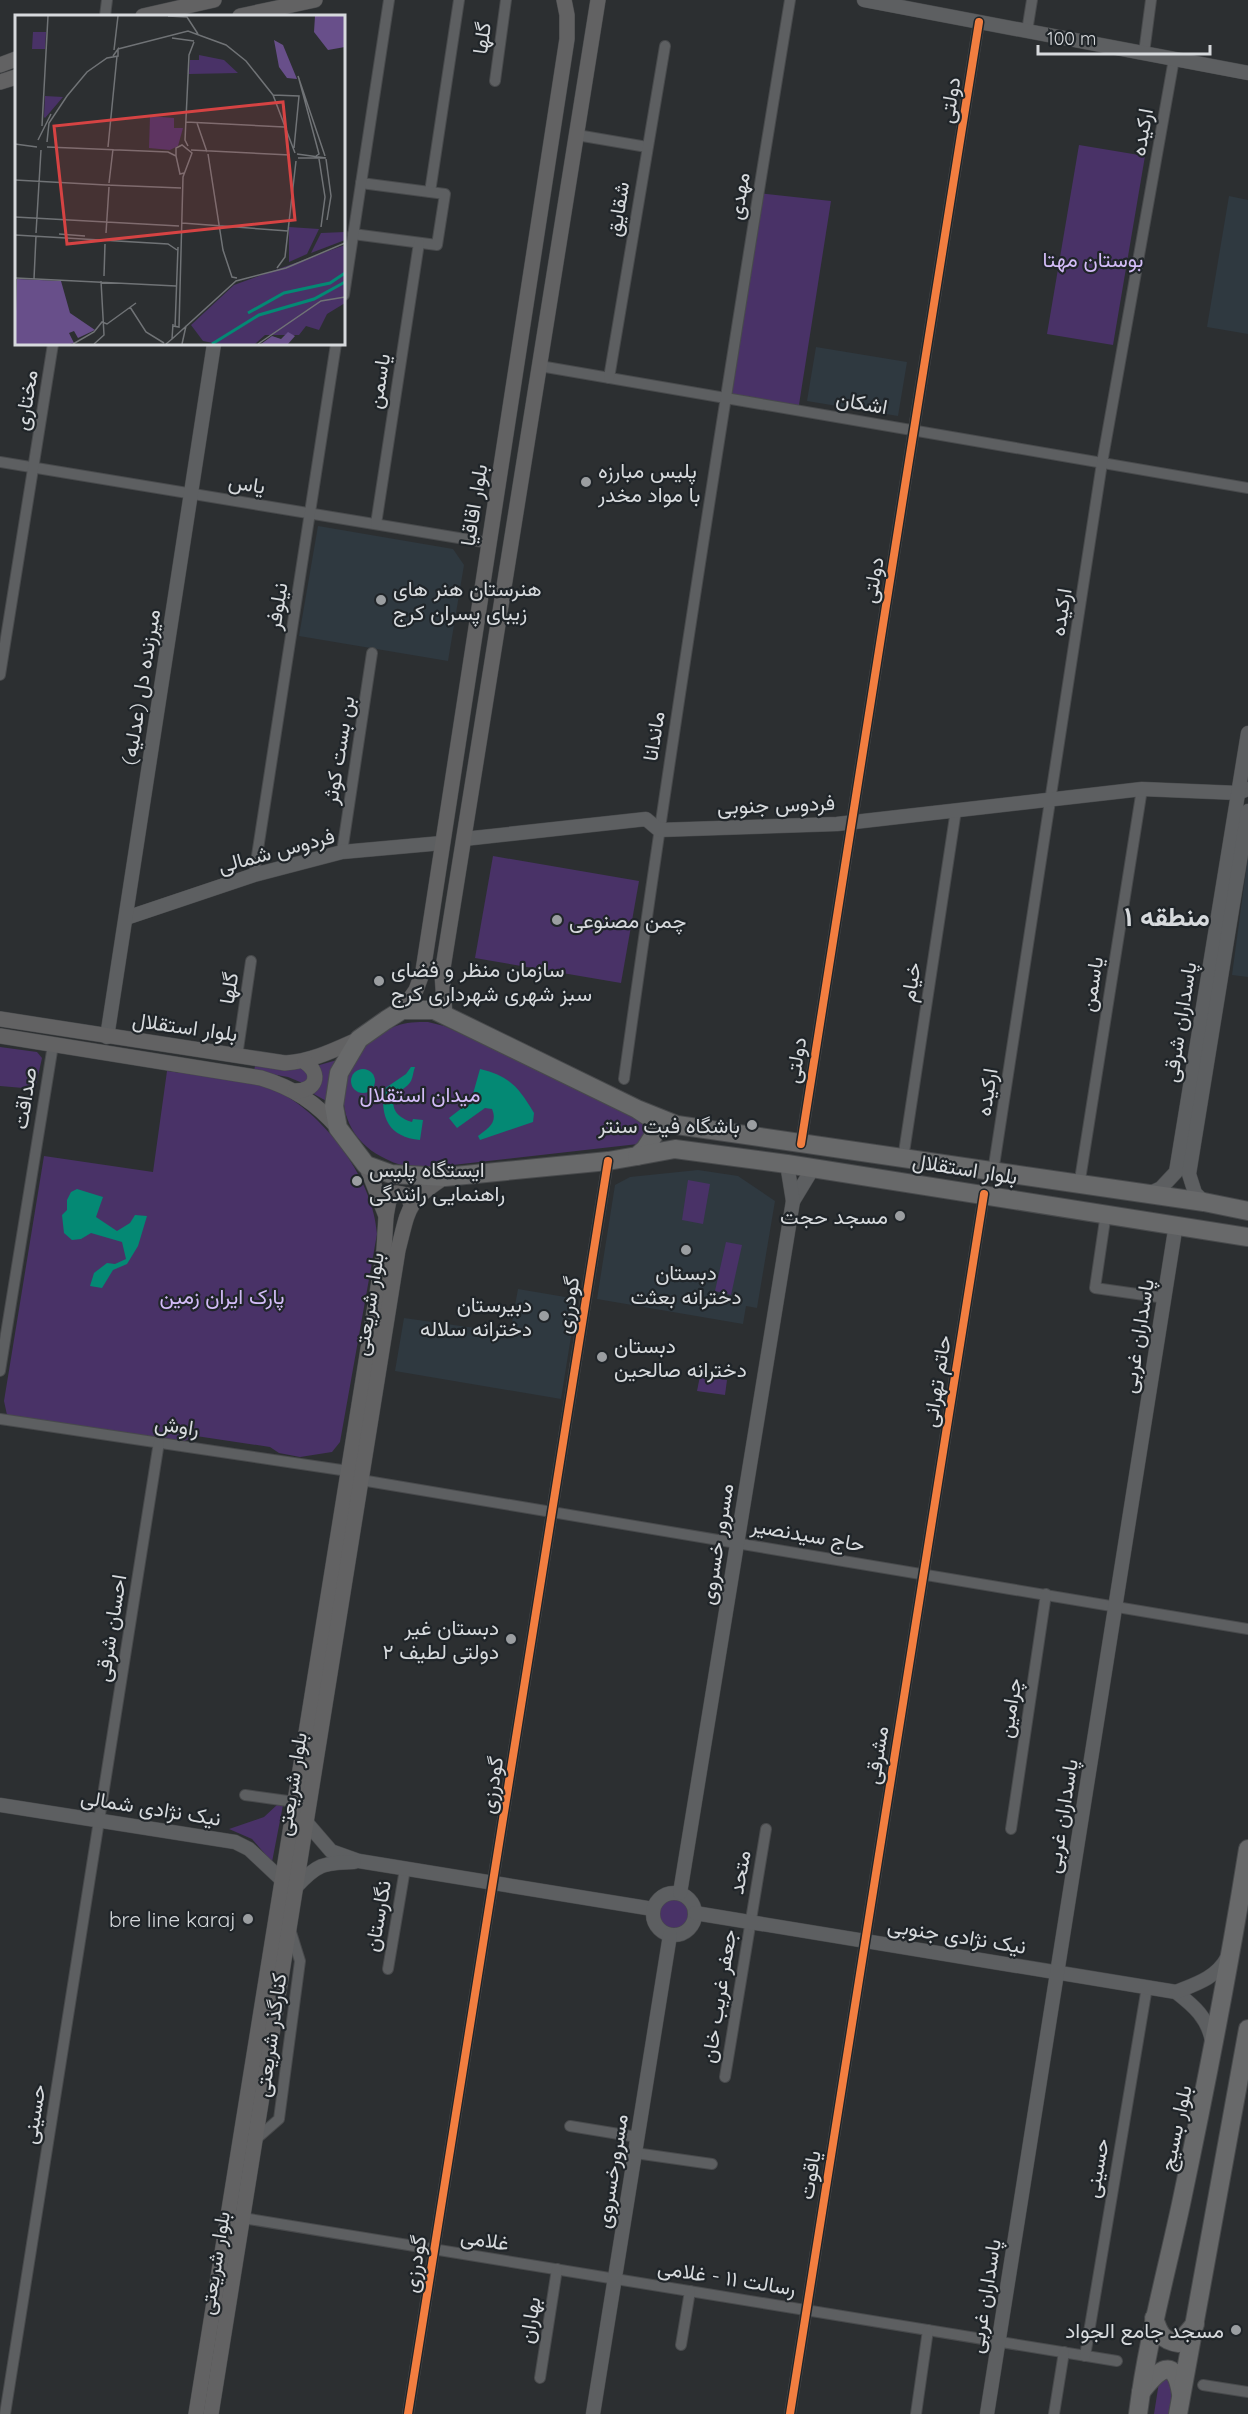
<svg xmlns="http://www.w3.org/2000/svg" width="1248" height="2414" font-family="Quicksand,Vazirmatn,sans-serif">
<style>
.built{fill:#2f3940}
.green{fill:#493267}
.water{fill:#048974}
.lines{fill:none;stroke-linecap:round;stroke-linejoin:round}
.minor-casing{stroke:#484a4c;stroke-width:12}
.tertiary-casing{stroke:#484a4c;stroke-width:15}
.secondary-casing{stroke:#484a4c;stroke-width:16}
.primary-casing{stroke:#484a4c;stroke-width:20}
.minor{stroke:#5d5f61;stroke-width:10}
.tertiary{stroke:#5d5f61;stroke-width:14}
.secondary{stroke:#626263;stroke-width:15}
.primary{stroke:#68696a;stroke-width:18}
.cycleway-casing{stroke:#202529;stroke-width:11}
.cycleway{stroke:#f27e40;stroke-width:8}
.poi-dot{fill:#9b9ea1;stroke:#202529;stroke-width:2}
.labels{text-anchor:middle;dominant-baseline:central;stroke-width:4.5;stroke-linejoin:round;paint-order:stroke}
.street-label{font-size:21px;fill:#d7dadd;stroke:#202529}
.park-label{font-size:21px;fill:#d3bcf7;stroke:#202529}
.poi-label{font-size:21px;fill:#d7dadd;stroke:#202529;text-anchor:start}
.district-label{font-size:27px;font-weight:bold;fill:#d7dadd;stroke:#202529}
.inset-river{fill:none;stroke:#048974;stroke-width:3}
.inset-road{fill:none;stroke:#707376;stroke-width:1.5}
.view{fill:#d64343;fill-opacity:0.15;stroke:#d64343;stroke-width:3}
.inset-edge{fill:none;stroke:#d7dadd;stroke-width:3}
</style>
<rect width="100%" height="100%" fill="#2c2f31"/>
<g class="built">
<path d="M1229,196l19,4v134l-41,-7z"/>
<path d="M816,347l91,15 -9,54 -91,-15z"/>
<path d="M318,526l135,23 11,16 -16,96 -149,-25z"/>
<path d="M1248,856v121l-16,-2z"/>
<path d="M698,1170l40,6 37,25 -18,107 -11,-2 -3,18 -146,-25 18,-114 15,-8z"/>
<path d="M518,1289l59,10 -16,100 -166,-28 9,-53 106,15z"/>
</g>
<g class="green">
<path d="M1079,145l66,11 -32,189 -66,-11z"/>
<path d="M758,193l73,8 -33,210 -73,-13z"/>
<path d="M493,856l146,25 -18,102 -146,-25z"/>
<path d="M428,1022l16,4 29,13 171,82 7,7 -13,16 -194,22c-9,1 -18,2 -27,2 -11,-1 -21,-4 -31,-9 -63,-29 -53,-111 10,-133 10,-4 21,-4 32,-4z"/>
<path d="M0,1047l37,5 5,6 -7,31 -35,-3z"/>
<path d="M337,1060l-7,43 -18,-10 4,-27z"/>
<path d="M255,1066l34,4 16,-2 5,4 -5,12 -17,-7 -34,-6z"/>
<path d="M167,1071c29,4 88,8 112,21 47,24 95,89 98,142l-37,208 -8,10 -32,5 -21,-4 -9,-6 -74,-11 -18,8 -171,-29 -3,-14 40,-245 109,16z"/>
<path d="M688,1180l22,4 -7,40 -21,-4z"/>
<path d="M726,1242l16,3 -11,50 -16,-4z"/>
<path d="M700,1376l27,4 -2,15 -28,-4z"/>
<path d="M278,1804l5,1 -11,57 -20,-23 -23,-10 35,-12z"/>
<circle cx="674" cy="1914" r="20"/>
<path d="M1167,2376l8,7 -5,31h-16l5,-32z"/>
</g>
<g class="water">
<path d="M411,1067h4c-2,5 -2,10 -4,14 -4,7 -10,8 -14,13 -10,14 3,25 15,28l1,-3 10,1 -3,20c-31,-3 -40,-22 -36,-51l22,-15z"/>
<circle cx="363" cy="1081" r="12"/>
<path d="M480,1069c30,7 39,19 54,44l-1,9 -53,18 -2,-4c10,-8 20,-13 14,-27l-7,-1 -28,20 -8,-10 22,-17z"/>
<path d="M77,1189l26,8 -7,20 21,14 13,-8 5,-8 12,1 -9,30 -11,18 -14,6 -11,18 -12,-2 4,-13 13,-10 8,1 11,-5 -4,-17 -31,-9 -10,6 -9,1 -8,-7 -2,-18 5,-5v-10l4,-8z"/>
</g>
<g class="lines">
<g class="minor-casing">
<g id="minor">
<path d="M105,16l2,-16"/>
<path d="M1027,31l5,-31"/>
<path d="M1144,53l7,-53"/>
<path d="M495,81l11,-81"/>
<path d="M577,135l70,12"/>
<path d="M430,192l29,-192"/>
<path d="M353,234l84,11 8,-51 -84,-11"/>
<path d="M344,295l45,-295"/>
<path d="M540,366l708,122"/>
<path d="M609,378l56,-332"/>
<path d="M0,462l489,81"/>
<path d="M376,524l43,-281"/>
<path d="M0,675l53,-331"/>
<path d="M342,852l30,-199"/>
<path d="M254,875l82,-531"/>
<path d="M237,1056l14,-95"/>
<path d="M624,1079c50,-360 107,-720 166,-1079"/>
<path d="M801,1144c56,-374 120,-748 178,-1122"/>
<path d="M903,1159l53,-349"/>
<path d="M993,1172l109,-709 72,-404"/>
<path d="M1079,1186l63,-397"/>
<path d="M1106,1213l-11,75 70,10"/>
<path d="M0,1371l53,-326"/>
<path d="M0,1419l348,52"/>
<path d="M361,1480l887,149"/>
<path d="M245,1795l50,7"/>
<path d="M1011,1829l35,-235"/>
<path d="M388,1969l17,-100"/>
<path d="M725,2077l41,-248"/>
<path d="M570,2126l67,11"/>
<path d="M255,2140l24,-21 21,-158 -10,-32"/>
<path d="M635,2153l77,11"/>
<path d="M243,2218l874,143"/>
<path d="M681,2345l9,-54"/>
<path d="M1085,2356l62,-369"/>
<path d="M540,2378l17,-109"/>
<path d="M1203,2385l45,7"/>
<path d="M5,2414l154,-972"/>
<path d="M408,2414l200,-1253"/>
<path d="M790,2414l194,-1220"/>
<path d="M916,2414l12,-84"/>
<path d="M1054,2414l10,-62"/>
</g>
</g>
<g class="tertiary-casing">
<g id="tertiary">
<path d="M864,0l384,73"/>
<path d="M464,839l182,-20 13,11 178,-6 305,-35 96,4 10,-4"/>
<path d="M126,918l128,-43 88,-23 100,-9"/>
<path d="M107,1037l107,-693"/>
<path d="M1146,1195l15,-7 15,-16 72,-439"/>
<path d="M793,1201l20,-33"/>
<path d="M1204,1202l-9,-9 -6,-19 59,-363"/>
<path d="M0,1805l235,37 14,7 33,31"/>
<path d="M306,1822l25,29 28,10 294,48"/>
<path d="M296,1887c21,-23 27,-24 58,-25"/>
<circle cx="674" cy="1914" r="21"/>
<path d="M680,1893l113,-692 -6,-37"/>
<path d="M695,1913l481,79c18,14 32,26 36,49"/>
<path d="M1176,1992c20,-8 40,-14 51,-34"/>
<path d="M593,2414l77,-479"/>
<path d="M987,2414l189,-1190"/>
</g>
</g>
<g class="secondary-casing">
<g id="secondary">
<path d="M143,16l71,-16"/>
<path d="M240,16l75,-16"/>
<path d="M0,65l16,-6"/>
<path d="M0,82l16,-5"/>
<path d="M402,1010l14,-20 7,-19 144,-932v-24l-3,-15"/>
<path d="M445,1015l-3,-41 156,-974"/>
<path d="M0,1019l285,44c28,-2 49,-13 74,-24"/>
<path d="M0,1036l261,42c33,10 55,25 77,50"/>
<path d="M295,1091c21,0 27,-17 10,-29"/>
<path d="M386,1216l3,-16 7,-7 11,2 4,9"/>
<path d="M196,2414l188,-1164 2,-34 -20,-51"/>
<path d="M211,2414l187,-1164c11,-42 8,-48 47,-73"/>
</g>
</g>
<g class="primary-casing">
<g id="primary">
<path d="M637,1109l15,10 2,16 -9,14 -8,7 -29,5 -163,16 -54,-3 -25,-9 -28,-37 -4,-22 5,-33 20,-34 27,-19 16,-10h32l203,99 40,16 527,77 44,9"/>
<path d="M637,1156l38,-7 112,15 461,73"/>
<path d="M1154,2318c5,15 8,23 25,25l16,-19"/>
<path d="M1141,2392c17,-22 34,-38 40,2"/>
<path d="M1138,2414c9,-72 28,-140 43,-210 25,-118 48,-236 67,-355"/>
<path d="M1178,2414l70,-385"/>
</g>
</g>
<use href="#minor" class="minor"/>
<use href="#tertiary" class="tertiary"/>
<use href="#secondary" class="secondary"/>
<use href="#primary" class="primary"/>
<g class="cycleway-casing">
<g id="cycleway">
<path d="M801,1144c56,-374 120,-748 178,-1122"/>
<path d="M408,2414l200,-1253"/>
<path d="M790,2414l194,-1220"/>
</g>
</g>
<use href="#cycleway" class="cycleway"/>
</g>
<g class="poi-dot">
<circle cx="586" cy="482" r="6"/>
<circle cx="381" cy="600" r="6"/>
<circle cx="557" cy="920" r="6"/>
<circle cx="379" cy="981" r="6"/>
<circle cx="752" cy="1125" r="6"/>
<circle cx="357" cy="1181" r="6"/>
<circle cx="900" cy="1216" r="6"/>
<circle cx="686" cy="1250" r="6"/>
<circle cx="544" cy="1316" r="6"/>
<circle cx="602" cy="1357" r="6"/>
<circle cx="511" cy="1639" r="6"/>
<circle cx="248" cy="1919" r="6"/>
<circle cx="1236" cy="2330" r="6"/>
</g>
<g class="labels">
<g class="street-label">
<text transform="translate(481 38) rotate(-82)">گلها</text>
<text transform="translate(949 100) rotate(-81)">دولتی</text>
<text transform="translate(1141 132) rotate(-80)">ارکیده</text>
<text transform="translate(738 196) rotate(-81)">مهدی</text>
<text transform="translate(617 209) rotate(-81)">شقایق</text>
<text transform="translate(378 381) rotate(-81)">یاسمن</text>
<text transform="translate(25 400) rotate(-81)">مختاری</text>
<text transform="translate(862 402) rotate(10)">اشکان</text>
<text transform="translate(247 483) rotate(9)">یاس</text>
<text transform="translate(473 505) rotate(-81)">بلوار اقاقیا</text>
<text transform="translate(872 580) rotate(-80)">دولتی</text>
<text transform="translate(276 606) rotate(-81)">نیلوفر</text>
<text transform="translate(1060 612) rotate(-81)">ارکیده</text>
<text transform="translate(140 687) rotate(-81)">میرزنده دل (عدلیه)</text>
<text transform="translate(653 736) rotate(-81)">ماندانا</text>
<text transform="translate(338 750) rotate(-81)">بن بست کوثر</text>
<text transform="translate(776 804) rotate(-2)">فردوس جنوبی</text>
<text transform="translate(276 850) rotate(-15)">فردوس شمالی</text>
<text transform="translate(910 982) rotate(-81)">خیام</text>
<text transform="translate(1091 984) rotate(-81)">یاسمن</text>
<text transform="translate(228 988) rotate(-81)">گلها</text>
<text transform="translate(1179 1022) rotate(-81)">پاسداران شرقی</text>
<text transform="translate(185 1026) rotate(8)">بلوار استقلال</text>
<text transform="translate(795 1060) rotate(-81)">دولتی</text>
<text transform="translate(986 1092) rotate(-81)">ارکیده</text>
<text transform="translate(24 1098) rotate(-81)">صداقت</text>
<text transform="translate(965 1168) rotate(9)">بلوار استقلال</text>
<text transform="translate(368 1304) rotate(-81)">بلوار شریعتی</text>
<text transform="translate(567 1305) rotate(-81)">گودرزی</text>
<text transform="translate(1137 1336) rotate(-81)">پاسداران غربی</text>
<text transform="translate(936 1381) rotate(-81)">حاتم تهرانی</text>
<text transform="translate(177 1425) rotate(8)">راوش</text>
<text transform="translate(808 1534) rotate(10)">حاج سیدنصیر</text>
<text transform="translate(716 1544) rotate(-81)">مسرور خسروی</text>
<text transform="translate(110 1628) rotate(-81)">احسان شرقی</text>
<text transform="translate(1009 1708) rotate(-81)">چرامین</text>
<text transform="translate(876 1755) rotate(-81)">مشرقی</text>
<text transform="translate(291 1784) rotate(-81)">بلوار شریعتی</text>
<text transform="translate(491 1785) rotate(-81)">گودرزی</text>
<text transform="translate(151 1807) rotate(9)">نیک نژادی شمالی</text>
<text transform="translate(1061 1816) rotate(-81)">پاسداران غربی</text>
<text transform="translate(739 1872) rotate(-80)">متحد</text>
<text transform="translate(377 1916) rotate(-80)">نگارستان</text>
<text transform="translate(957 1935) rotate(9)">نیک نژادی جنوبی</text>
<text transform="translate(718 1996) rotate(-81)">جعفر غریب خان</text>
<text transform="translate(270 2035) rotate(-82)">کنارگذر شریعتی</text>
<text transform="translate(33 2114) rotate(-81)">حسینی</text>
<text transform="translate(1175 2128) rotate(-78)">بلوار بسیج</text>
<text transform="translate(1096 2168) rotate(-80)">حسینی</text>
<text transform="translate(611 2171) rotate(-81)">مسرورخسروی</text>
<text transform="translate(809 2175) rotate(-81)">یاقوت</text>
<text transform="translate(485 2239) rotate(9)">غلامی</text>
<text transform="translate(214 2263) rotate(-81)">بلوار شریعتی</text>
<text transform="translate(414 2264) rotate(-81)">گودرزی</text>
<text transform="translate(727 2277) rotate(9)">رسالت ۱۱ - غلامی</text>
<text transform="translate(984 2296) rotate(-81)">پاسداران غربی</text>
<text transform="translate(529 2320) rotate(-81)">بهاران</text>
</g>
<g class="park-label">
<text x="1093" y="259">بوستان مهتا</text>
<text x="420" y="1094">میدان استقلال</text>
<text x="222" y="1296">پارک ایران زمین</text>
</g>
<g class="poi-label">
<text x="598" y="470">پلیس مبارزه<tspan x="598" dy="24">با مواد مخدر</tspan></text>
<text x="393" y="588">هنرستان هنر های<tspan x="393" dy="24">زیبای پسران کرج</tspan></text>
<text x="569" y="920">چمن مصنوعی</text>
<text x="391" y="969">سازمان منظر و فضای<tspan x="391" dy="24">سبز شهری شهرداری کرج</tspan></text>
<text x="740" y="1125" text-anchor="end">باشگاه فیت سنتر</text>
<text x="369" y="1169">ایستگاه پلیس<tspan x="369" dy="24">راهنمایی رانندگی</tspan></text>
<text x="888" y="1216" text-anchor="end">مسجد حجت</text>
<text x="686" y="1272" text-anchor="middle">دبستان<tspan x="686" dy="24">دخترانه بعثت</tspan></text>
<text x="532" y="1304" text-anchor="end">دبیرستان<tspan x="532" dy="24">دخترانه سلاله</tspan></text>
<text x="614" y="1345">دبستان<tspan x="614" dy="24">دخترانه صالحین</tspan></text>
<text x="499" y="1627" text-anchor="end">دبستان غیر<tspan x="499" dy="24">دولتی لطیف ۲</tspan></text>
<text x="236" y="1919" text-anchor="end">bre line karaj</text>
<text x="1224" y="2330" text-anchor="end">مسجد جامع الجواد</text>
</g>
<g class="district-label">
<text x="1167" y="916">منطقه ۱</text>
</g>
</g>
<g transform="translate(15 15)">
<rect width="330" height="330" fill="#2c2f31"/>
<path d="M18,17h13l-1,17h-13zM184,40l25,5 14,13 -49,1 1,-14h9zM30,81l18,1 -18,21 -1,-1zM135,101l24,2v10h9l-5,18 -8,4 -21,-2zM274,212l30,2 -12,25 -18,8zM330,217v8l-34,13 10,-20zM330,230v58l-18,11 -8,16 -13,-4 -7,9h-34l-10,9h-37l-15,-3 -12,-16 43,-40z" fill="#493267"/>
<path d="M300,1h30v31l-17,3 -14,-18zM259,25l9,5 14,34 -10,-1 -8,-11zM2,264l44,2 9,32 25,17 -17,8 -4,-7 -5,2 5,10 -4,1h-55zM273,317l7,4 -7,8h-27l11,-8 9,3z" fill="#684f8a"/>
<path class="inset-river" d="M233,298l36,-20 46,-10 15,-10M197,329l47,-29 55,-16 31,-17"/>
<path class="inset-road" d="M153,1l19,1 11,17M157,23l22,3M103,34l70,-18 38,14 20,16 27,34 22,58M99,35l4,-34M283,61l27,80M284,64l20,75 -3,2M258,80l26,1 -5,52M171,107l98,5M182,108l10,29M27,111l6,-110M23,125l13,-26M32,127l2,-19 18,-27 20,-24 20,-14 11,-2v-7l-5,7M0,129l22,3M173,131l-3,-6 4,-85 5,-13M32,132l121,5 8,4M93,132l9,-91M176,135l99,5M193,139l15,96 9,27 5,1M282,139l29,4h-28M304,144l6,38 -4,30M311,144l5,37 -4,24M0,165l91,5M94,168l4,-34M95,170h-4l75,3M0,202l164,9M167,208l106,8M21,218l5,-83M91,218l3,-46M44,219l26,2M0,220l153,9 9,6M262,253l8,-11 11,-96M89,261l1,-32M1,263l160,8M19,264l2,-43M115,292l16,25 18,11M158,311l6,1 4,-150 9,-24 -10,-8 -6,3v8l4,18 4,-1M160,313l3,-81M157,324l64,-58 50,-13 59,-25M58,329l21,-12 8,-10 5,2 29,-21M79,329l10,-9 -3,-54M151,329l6,-5 1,-15M167,329l4,-18M243,329l63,-43 24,-4"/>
<path class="view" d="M268,87l12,118 -228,24 -13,-118z"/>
<rect width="330" height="330" class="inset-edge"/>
</g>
<path d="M1038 45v9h172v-9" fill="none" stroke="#d7dadd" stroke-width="3"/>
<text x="1047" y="45" font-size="18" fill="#d7dadd" stroke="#202529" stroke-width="4.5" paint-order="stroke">100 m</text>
</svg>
